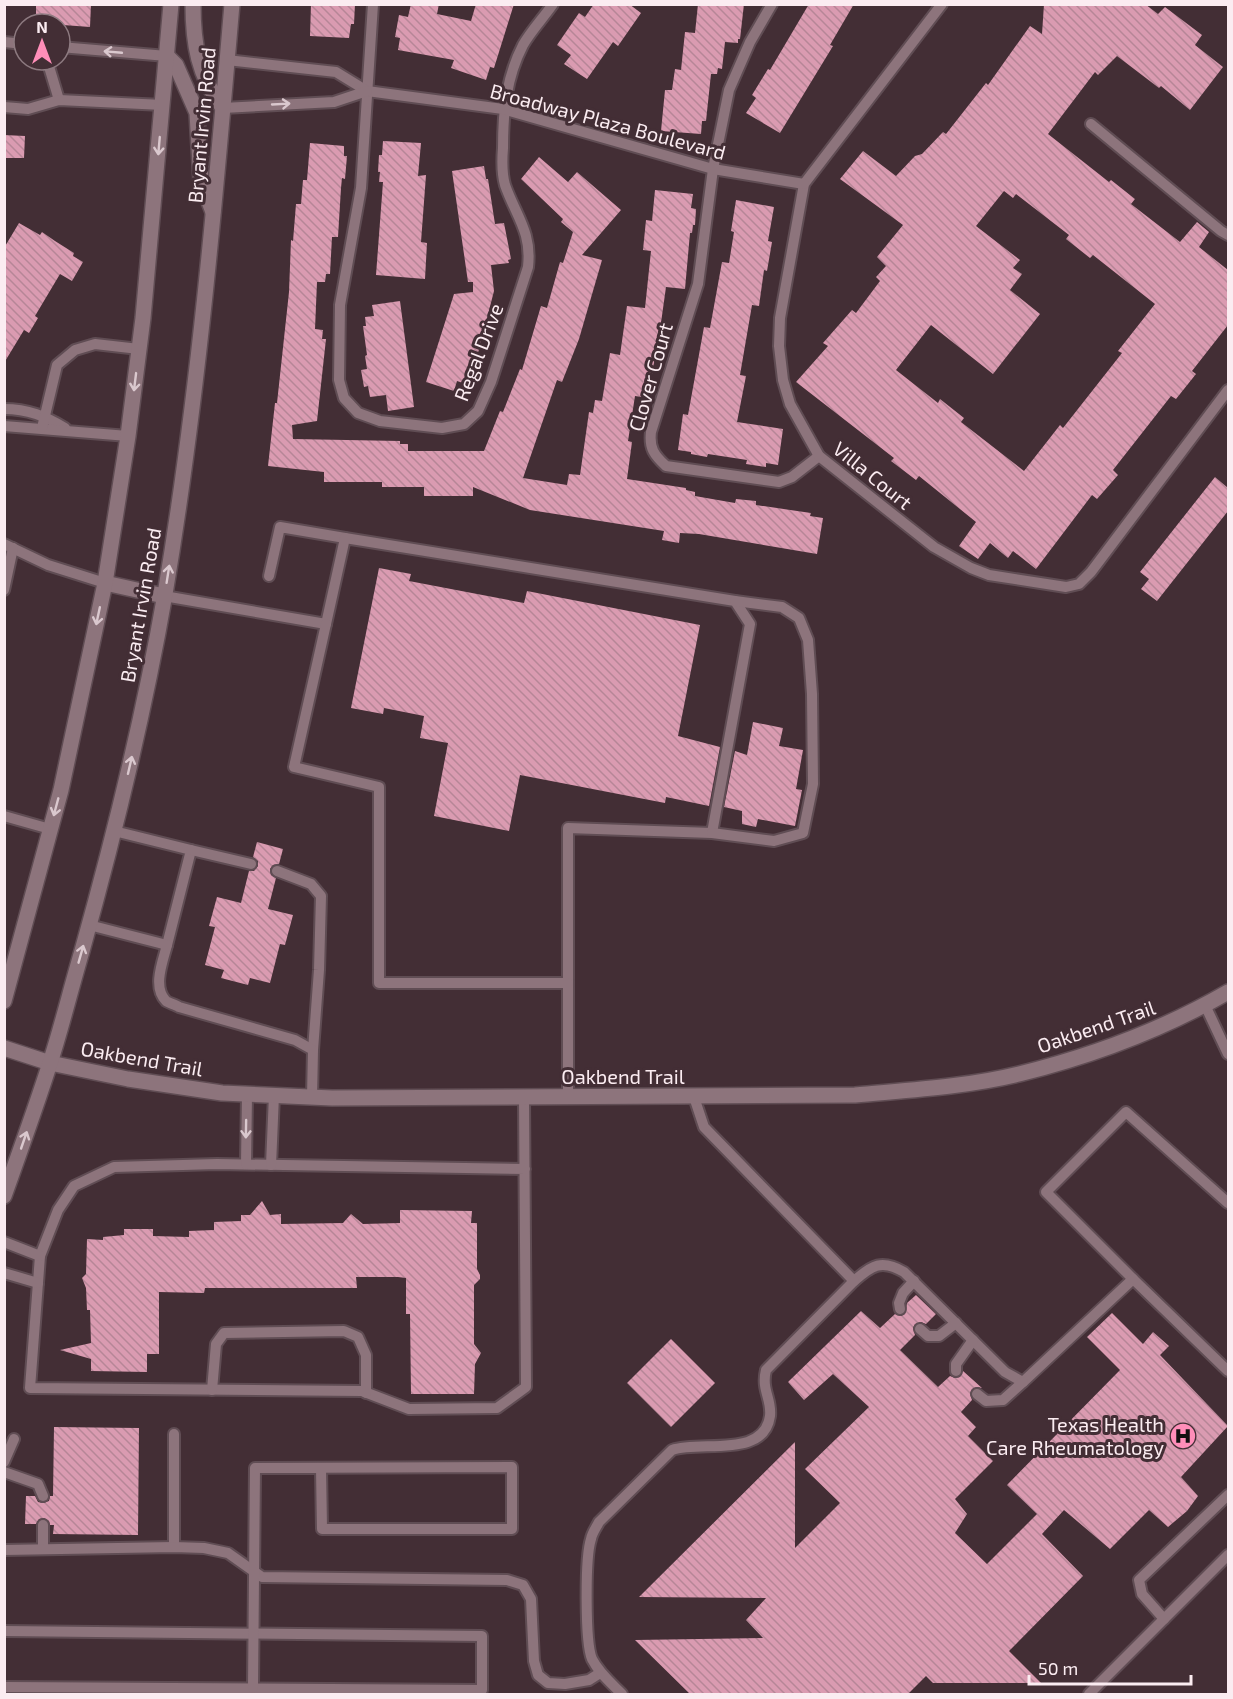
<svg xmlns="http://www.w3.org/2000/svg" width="1233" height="1699" font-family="'Exo 2',sans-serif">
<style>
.building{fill:url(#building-back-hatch);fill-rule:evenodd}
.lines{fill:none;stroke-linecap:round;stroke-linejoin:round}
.lane-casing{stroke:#604d54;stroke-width:14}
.secondary-casing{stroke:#604d54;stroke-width:18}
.lane{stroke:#8d747c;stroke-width:10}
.secondary{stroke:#8d747c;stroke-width:15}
.oneway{stroke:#dac8ce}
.labels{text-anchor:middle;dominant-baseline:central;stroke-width:6;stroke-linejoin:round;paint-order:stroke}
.street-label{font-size:20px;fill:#fbecf1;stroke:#432e35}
.poi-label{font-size:20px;fill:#fbecf1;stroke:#432e35;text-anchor:end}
</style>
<defs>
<pattern id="building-back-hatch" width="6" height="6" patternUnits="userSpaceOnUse" patternTransform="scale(1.5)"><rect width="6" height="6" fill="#da9bb1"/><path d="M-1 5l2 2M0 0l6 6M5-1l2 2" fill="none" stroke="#b68697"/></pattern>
</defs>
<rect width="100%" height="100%" fill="#432e35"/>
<g class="building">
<path d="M36,4h55l-1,23 -54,-4z"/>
<path d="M311,4h44l-1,20h-3l-2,14 -39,-2z"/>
<path d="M411,4h28l-2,10 34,7 5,-17h38l-20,64 -4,-1 -4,13 -35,-12 3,-8 -56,-10 2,-12 -5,-1 4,-22 9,2z"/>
<path d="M594,4h35l12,9 -23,33 -5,-4 -26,37 -23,-15 7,-9 -14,-10 22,-32 6,4z"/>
<path d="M698,4h46l-4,35h-2v4l-13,-1 -3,27 -4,-1 -1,6h-6l-5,47h-4l-1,13 -40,-3 4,-41h7l3,-21 6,1 4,-38 10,1z"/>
<path d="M809,4h45l-24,41 3,1 -53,87 -34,-20 10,-15 -4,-3 16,-26 2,1z"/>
<path d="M1044,4h101l13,10 7,-7 37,28 -7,10 28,22 -33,43 -29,-24 -2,2 -42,-32 -19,19 -3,-3 -47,62 61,48 2,-2 24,19 -4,5 49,38 17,-20 12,10 -10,15 29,23v55l-36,46 4,3 -20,25 -5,-3 -58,74 5,5 -21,24 -5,-4 -56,74 -23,-18 -5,7 -18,-15 -12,16 -19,-13 17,-24 -57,-46 -3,4 -25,-19 3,-3 -98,-76 32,-36 -5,-3 29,-33 4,3 24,-32 -4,-4 10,-11 -9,-9 26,-32 -63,-46 23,-28 33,25 19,-20 7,-2 21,-22 3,2 40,-51 2,2 42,-59 12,8zM1004,191l9,7 3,-4 53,41 -3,4 24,19 3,-3 62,49 -37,47 4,2 -59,75 -3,-3 -36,46 -63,-49 3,-4 -24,-19 -2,4 -42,-33 35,-45 62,49 47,-60 -30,-24 12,-16 -9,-6 7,-8 -44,-34z"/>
<path d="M4,135l21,1 -1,22h-20z"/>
<path d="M383,141l38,2 -3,33 8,-1 -5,67 6,1 -2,36 -49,-4 7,-93h-4l1,-10h-2l1,-17h3z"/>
<path d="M310,143l34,3v10h3l-2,23 -3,-1 -1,10 -3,49h-6l-2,37h-4l-1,8h-8l-2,47 8,1 -1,9h4l-9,82 -25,4 1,14 107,2v3h8v7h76l16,-40 3,1 17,-43 2,1 19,-64 6,2 13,-46 3,1 10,-31 -12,-10 2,-3 -42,-40 18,-22 29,25 9,-10 44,38 -39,45 20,5 -23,79 -17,43 -5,-2 -34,98 44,7 2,-11 11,1 9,-63 4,1 2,-13 7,1 8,-48 10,2 7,-49 18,2 6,-57 -8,-1 3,-30 6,1 3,-31 38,4 -2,14 5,1 -1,16h-2l-1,8h-2l-5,56 -19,-2 -6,43 5,1 -3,21 -6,-1 -8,47 -13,-2 -7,45 4,1 -5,37 59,9v2l9,2v4l40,7 1,-4 20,2v4l55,8 -1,3 13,2 -6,36 -118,-20 -19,-1 -1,10 -17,-3 2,-9 -134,-21 -57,-23v9h-49v-9h-42v-5h-58v-10l-56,-6 7,-63h2l12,-111 2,-52 2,1 3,-37h5l2,-24h4z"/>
<path d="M484,166l2,13h2l7,45 9,-1 7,36 -3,1 1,3 -18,2 3,26 -16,62 3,1 -1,8 -8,24 -15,-5 -3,10 -28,-9 28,-88 19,-2v-10h-5l-16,-111z"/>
<path d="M736,200l38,7 -6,34 4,1 -5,29 -3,-1 -5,36 -7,-1 -12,70 6,1 -9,46 46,7 -5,36 -12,-2v4l-20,-3 1,-4 -39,-6 -1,3 -16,-3v-2l-13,-2 5,-36 5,1 16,-88 6,1 12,-66 7,1 5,-31 -3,-1z"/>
<path d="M19,223l21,12 2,-3 13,9 19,12 -1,3 10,6 -11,19 -12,-7 -25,42 3,2 -9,15 -5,-3 -20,33v-115z"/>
<path d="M400,301l14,106 -26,4 -2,-16 -16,2 -2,-11 -4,1 -3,-17 6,-1 -2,-13 2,-1 -4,-29h3l-1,-9 9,-1 -2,-11z"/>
<path d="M1215,477l13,11v23l-71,90 -16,-12 8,-10 -9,-7z"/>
<path d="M379,568l32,6 -2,7 115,22 3,-12 173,34 -22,111 42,11 -11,59 -43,-9 -1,6 -145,-28 -11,56 -75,-15 14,-73 -28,-5 4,-22 -40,-8 -1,6 -32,-6z"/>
<path d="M753,722l30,6 -4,18 24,4 -7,39 6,1 -7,36 -37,-7 -2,8 -14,-3v-13l-18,-4 11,-56 12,4z"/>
<path d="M257,842l26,7 -4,15 -6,1 -3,4 1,6 5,3 -8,31 25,6 -8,30 -5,-1 -10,39 -20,-5 -2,7 -27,-7 3,-8 -19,-5 10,-38 -6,-1 8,-29 24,6 8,-32h5l4,-5v-5l-5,-4z"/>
<path d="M262,1201l8,14 11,-1v10l62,-1 8,-9 12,10 37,-1v-13l72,1 -1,12h6v46l3,6v4l-6,6v59l7,9 -6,11 -1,30h-63l-1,-80h-4v-36l-8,-1h-42l1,11h-152l-1,5 -45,-1v62h-12v18l-56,-1v-12l-31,-9 31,-7 -1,-33h-3l-1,-22 -4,-10 4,-4 1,-35 16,1v-3l21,-2v-6h29v7l36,1v-6l25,-1v-8l27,-1v-6h9z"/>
<path d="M916,1295l20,19 -10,10 -5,-2 -6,2 -2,4 2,7 -15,15 38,37 12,-11 5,2 5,-1 3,-6 19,17 -5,-1 -5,2 -2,5 2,6 -11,12 15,15 -8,9 25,25 -38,38 12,15 -12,19 32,31 50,-50 -30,-29 113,-115 -33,-33 25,-24 31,31 10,-12 16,14 -9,9 68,71 -47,51 17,19 -11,15 -19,16 -19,-17 -39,39 -46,-39 -22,24 41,42 -74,75 32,32h-108l-7,-7 -19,19h-216l-56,-55 128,-2 -17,-18 20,-22 -127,-1 156,-155v106l45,-45 -35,-34 64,-62 -36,-33 -29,26 -16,-18 73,-71 19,17 15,-14 6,2 4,-2 2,-11z"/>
<path d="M671,1339l44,44 -44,44 -44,-44z"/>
<path d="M54,1427l85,1 -1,107 -85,-1 1,-9h-4l-1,-4 -5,-3 -5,1 -3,5h-11l1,-28h9l3,6 5,1 6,-2 1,-5h3z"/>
</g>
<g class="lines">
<g class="lane-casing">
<g id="lane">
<path d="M373,4l-12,184 -21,117 -1,75 5,18 14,15 22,8 62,7 22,-4 14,-13 13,-29 37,-115c4,-35 -12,-51 -23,-82 -3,-11 -3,-25 -2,-37 0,-36 3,-70 20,-103 8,-14 21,-28 30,-41"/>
<path d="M772,4l-22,38 -21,48 -16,79 -15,115 -47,148c-2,16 3,23 15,34l113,16 13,-5 27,-21"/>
<path d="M942,4l-138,180 -24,134 -1,28 4,34 7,24 29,52 115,91 37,21 18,7 77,12 13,-3 12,-12 137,-182"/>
<path d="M4,42l20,2"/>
<path d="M60,47l107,9"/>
<path d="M47,60l12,40"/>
<path d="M227,60l109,12 31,19 136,18 210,60 91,15"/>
<path d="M4,107l24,2 31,-9 104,5"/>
<path d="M223,108l111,-6 33,-11"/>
<path d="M1091,124l130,107 7,4"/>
<path d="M4,409c24,0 41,7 61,19"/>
<path d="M4,426l124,10"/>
<path d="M42,428l15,-63 18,-15 20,-6 44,5"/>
<path d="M4,544l44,21 57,18"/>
<path d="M269,576l11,-49 65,11"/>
<path d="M4,590l9,-42"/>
<path d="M164,596l162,28 19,-86 390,63 15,23 -38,209 -144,-5v269"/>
<path d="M326,624l-32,143 85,20v196h189"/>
<path d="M4,816l46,13"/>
<path d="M114,831l77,19 -24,95"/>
<path d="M712,833l62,8 29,-8 10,-49 -1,-90 -4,-54 -9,-22 -17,-11 -47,-6"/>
<path d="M191,850l60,14"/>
<path d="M277,871l34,13 10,12 -2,74 -6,80"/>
<path d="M89,925l78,20c-4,16 -15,42 -1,56 3,2 10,4 13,6l116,33 18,10 -1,47"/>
<path d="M1205,1005l23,49"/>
<path d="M524,1097l2,290 -29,21 -88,1 -47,-18 -332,-3 10,-132 18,-46 16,-24 40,-19 103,-3 308,5"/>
<path d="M246,1164l1,-70"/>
<path d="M271,1165l3,-70"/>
<path d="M4,1242l36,14"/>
<path d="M4,1273l34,10"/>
<path d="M1133,1279l-87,-87 80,-80 102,91"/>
<path d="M854,1281c18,-16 28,-22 50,-9l101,100 18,10 110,-103 95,92"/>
<path d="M900,1309l-1,-6 4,-10 11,-12"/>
<path d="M920,1329l8,7h11l17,-13"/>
<path d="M956,1371v-7l17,-24"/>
<path d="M212,1390l4,-46 8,-11 120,-2 14,6 8,18v38"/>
<path d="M977,1394l9,7 17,-1 20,-18"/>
<path d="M174,1434v113"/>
<path d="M4,1462l10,-23"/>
<path d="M4,1472l34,12 5,12"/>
<path d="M43,1549v-24"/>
<path d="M4,1550l170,-3 30,1 24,5 34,24 245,3 16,5 8,14 3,62 4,14 10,8 17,1 24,-4 11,-7"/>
<path d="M1164,1619l-22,-25 -3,-14 89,-85"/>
<path d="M4,1631l478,5v54l-478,-3"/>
<path d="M253,1688l2,-220 257,-1v62h-190l-1,-61"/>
<path d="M622,1694c-11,-11 -23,-21 -30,-35 -7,-16 -7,-102 -1,-120 1,-6 5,-11 8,-17l73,-72c29,-10 92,9 98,-34 2,-17 -9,-26 -4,-46l88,-89 -150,-154 -10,-30"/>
<path d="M1089,1694l139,-139"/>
</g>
</g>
<g class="secondary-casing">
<g id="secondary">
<path d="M193,4c0,39 5,72 30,104"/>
<path d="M167,56l9,9 21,48 4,68 12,31"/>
<path d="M105,583l59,13"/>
<path d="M4,1001l57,-211 44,-207 23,-147 15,-118 28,-314"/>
<path d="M4,1048l46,15 78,16 94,14 110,5 523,-3c54,-5 111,-8 164,-21 73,-18 145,-45 209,-82"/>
<path d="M4,1196c16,-45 32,-89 46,-133 12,-37 21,-75 32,-112 33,-118 62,-237 83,-357 33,-196 50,-392 67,-590"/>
</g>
</g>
<use href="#lane" class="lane"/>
<use href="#secondary" class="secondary"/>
</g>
<defs><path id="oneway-shaft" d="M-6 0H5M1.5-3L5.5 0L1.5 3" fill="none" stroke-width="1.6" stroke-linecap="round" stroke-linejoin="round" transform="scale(1.5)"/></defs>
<g class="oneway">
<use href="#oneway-shaft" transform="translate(113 52) rotate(-175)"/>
<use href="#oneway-shaft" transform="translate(281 104) rotate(-3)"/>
<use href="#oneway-shaft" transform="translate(159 146) rotate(95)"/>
<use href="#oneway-shaft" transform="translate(135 382) rotate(97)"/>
<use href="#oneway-shaft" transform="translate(168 574) rotate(-81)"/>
<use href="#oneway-shaft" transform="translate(98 616) rotate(102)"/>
<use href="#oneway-shaft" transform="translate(130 765) rotate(-77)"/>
<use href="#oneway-shaft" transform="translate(56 807) rotate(105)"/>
<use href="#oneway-shaft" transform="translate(81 954) rotate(-74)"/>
<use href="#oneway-shaft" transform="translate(246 1129) rotate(91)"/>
<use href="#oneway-shaft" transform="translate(24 1140) rotate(-71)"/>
</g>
<defs>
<g id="hospital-disc" transform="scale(1.35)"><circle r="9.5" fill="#ff8eb9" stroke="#432e35"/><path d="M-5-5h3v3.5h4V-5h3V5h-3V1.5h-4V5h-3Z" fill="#111"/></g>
</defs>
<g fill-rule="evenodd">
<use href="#hospital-disc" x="1183" y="1436"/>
</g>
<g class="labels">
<g class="street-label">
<text transform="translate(608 121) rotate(15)">Broadway Plaza Boulevard</text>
<text transform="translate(201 125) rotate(-85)">Bryant Irvin Road</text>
<text transform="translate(478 352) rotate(-69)">Regal Drive</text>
<text transform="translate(650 377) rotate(-74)">Clover Court</text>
<text transform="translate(873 475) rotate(39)">Villa Court</text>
<text transform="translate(140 605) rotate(-80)">Bryant Irvin Road</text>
<text transform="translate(1096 1026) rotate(-19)">Oakbend Trail</text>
<text transform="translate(142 1058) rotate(10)">Oakbend Trail</text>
<text x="623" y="1076">Oakbend Trail</text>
</g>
<g class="poi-label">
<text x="1164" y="1424">Texas Health<tspan x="1164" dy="23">Care Rheumatology</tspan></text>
</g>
</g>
<rect width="1233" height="1699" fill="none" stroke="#fbecf1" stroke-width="12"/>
<g transform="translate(42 42)"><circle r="28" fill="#432e35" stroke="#8d7a80" stroke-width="1.5"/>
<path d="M0-4.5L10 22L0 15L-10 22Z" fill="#ff8eb9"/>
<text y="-9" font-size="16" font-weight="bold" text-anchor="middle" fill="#fbecf1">N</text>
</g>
<path d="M1029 1675v9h162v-9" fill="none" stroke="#fbecf1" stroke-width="3"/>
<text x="1038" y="1675" font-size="18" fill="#fbecf1" stroke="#432e35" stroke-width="4.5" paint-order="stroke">50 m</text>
</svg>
